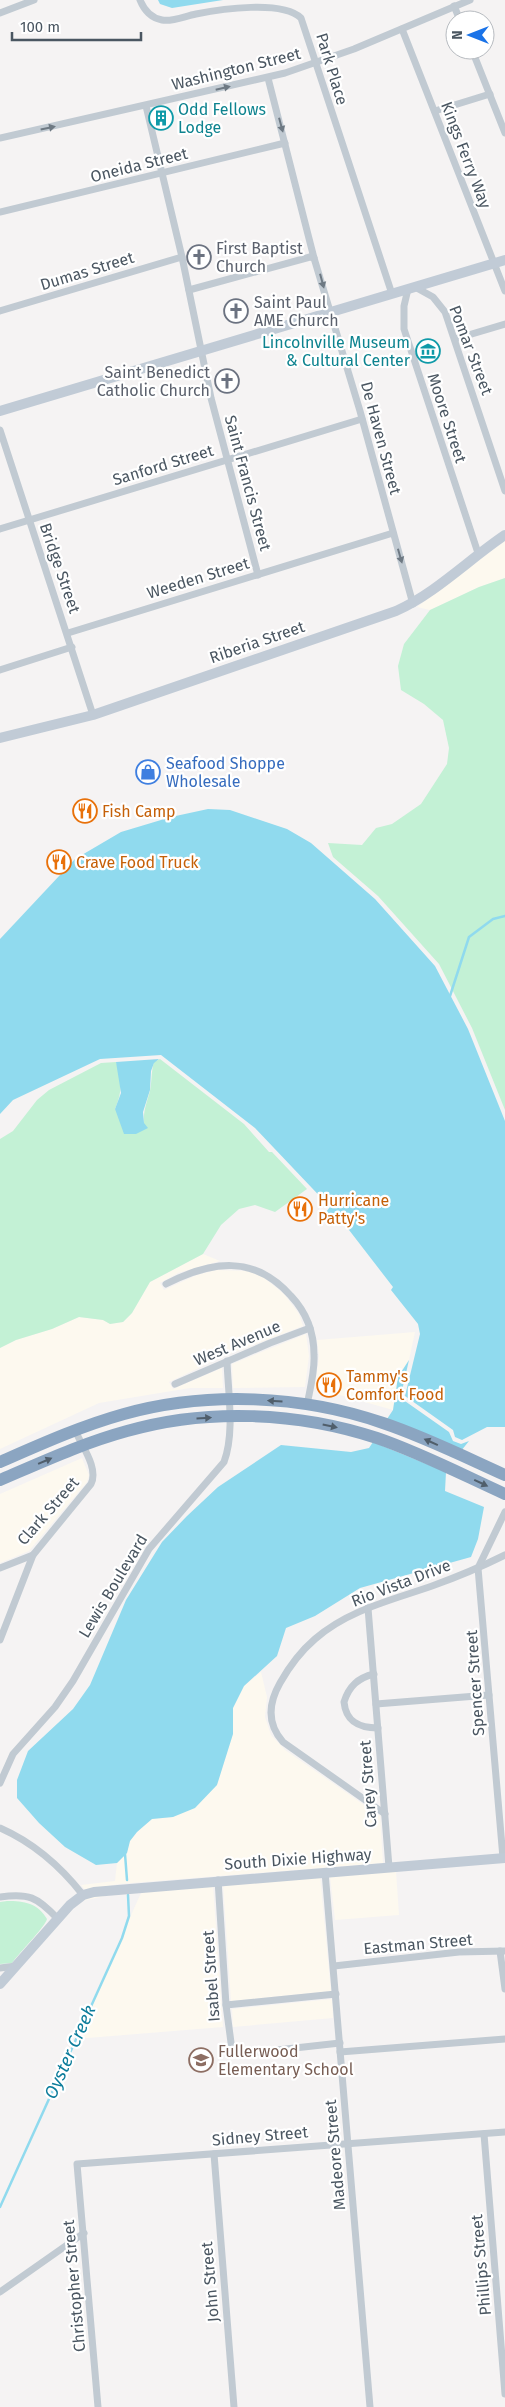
<svg xmlns="http://www.w3.org/2000/svg" width="505" height="2407" font-family="'Fira Sans',sans-serif">
<style>
.commercial{fill:#fdf9ef}
.green{fill:#c3f1d5}
.water{fill:#90daee}
.lines{fill:none;stroke-linecap:round;stroke-linejoin:round}
.stream{stroke:#90daee;stroke-width:2.5}
.street{stroke:#c1cad2;stroke-width:7}
.secondary{stroke:#c1cbd6;stroke-width:10}
.highway{stroke:#8ba5c1;stroke-width:12}
.oneway{fill:#6e7983}
.oneway2{fill:#505e6b}
.labels{text-anchor:middle;dominant-baseline:central;stroke-width:4.5;stroke-linejoin:round;paint-order:stroke}
.street-label{font-size:16px;fill:#4a5661;stroke:#fff}
.culture-label{font-size:16px;fill:#0d838f;stroke:#fff;text-anchor:start}
.worship-label{font-size:16px;fill:#5b616d;stroke:#fff;text-anchor:start}
.shop-label{font-size:16px;fill:#366cbe;stroke:#fff;text-anchor:start}
.food-label{font-size:16px;fill:#c56008;stroke:#fff;text-anchor:start}
.education-label{font-size:16px;fill:#785e54;stroke:#fff;text-anchor:start}
.water-label{font-size:18px;font-style:italic;fill:#0c7c9b;stroke:#fff}
</style>
<rect width="100%" height="100%" fill="#f5f3f3"/>
<g class="commercial">
<path d="M505,541v37l-26,9 -49,23 -13,-3z"/>
<path d="M203,1254l17,7 -42,12 -18,10 4,7 33,-15 19,-5 32,1 15,6 21,17 15,20 4,12 -81,31 -53,25 4,7 49,-21 1,20h-33l-91,15 -99,46v-101l16,-8 36,-11 27,-12 24,3 7,4 13,-2 9,-9 18,-31z"/>
<path d="M415,1332l-6,28 -11,17 -5,33 -78,-22 4,-32 -2,-16z"/>
<path d="M306,1334l3,22 -4,31 -72,1 -1,-24z"/>
<path d="M82,1458l7,17 -2,7 -58,69 -29,12v-69z"/>
<path d="M261,1672l6,25 -2,20 6,18 14,15 95,66 3,47 -264,21 -34,6 -4,-5 34,-4 2,-18 10,-10 3,-12 7,-9 15,-13 21,-2 44,-32 16,-51v-26l11,-22z"/>
<path d="M396,1871l3,44 -64,5 -5,-44z"/>
<path d="M320,1876l11,115 -100,10 -8,-117z"/>
<path d="M213,1885l10,142 -148,12 66,-146 -26,1 -33,7 13,-5 25,-4z"/>
<path d="M332,1999l1,19 -100,9 -1,-18z"/>
</g>
<g class="green">
<path d="M505,578v532l-33,-82 -33,-64 -61,-68 -45,-39 -5,-14 34,2 14,-17 16,-4 29,-20 26,-40 2,-16 -6,-28 -19,-16 -23,-14 -3,-24 6,-22 26,-34 49,-23z"/>
<path d="M160,1059l84,65 25,28h3l35,37 -32,23 -20,-7 -16,4 -18,16 -18,29 -53,28 -18,31 -9,9 -13,2 -7,-4 -24,-3 -27,12 -36,11 -16,8v-209l13,-8 24,-31 12,-10 52,-27 15,-1c7,16 6,31 -1,47l29,14c-1,-12 3,-21 6,-32 2,-10 1,-19 4,-29z"/>
<path d="M7,1901c17,0 31,2 40,18 -2,8 -28,34 -35,44l-12,1v-62z"/>
</g>
<g class="water">
<path d="M158,0h65l-51,8 -12,-4z"/>
<path d="M208,809l22,1 57,19 24,14 64,56 60,67 33,63 37,92v306h-18l-25,13 -7,-3 -2,-7 -48,-34 15,-62 -2,-10 -27,-34 2,-3 -54,-70 -5,4 -8,-9 4,-5 -75,-79 -94,-73 -61,4 -87,41 -13,14v-175l75,-80 46,-27 50,-15z"/>
<path d="M159,1059l-5,4 -3,8 -1,19 -7,22 1,11 4,5 -12,6h-12l-9,-25 6,-16 -5,-31z"/>
<path d="M409,1360l-8,35 1,4 47,33 4,9 8,3 8,-3 -8,10 -74,-32 6,-9 5,-33z"/>
<path d="M373,1442l73,30 -1,19 39,16 -6,32 -7,18 -111,31 -45,28 -29,12 -9,28 -33,30 -11,22v26l-16,51 -22,23 -22,9 -21,2 -15,13 -7,9 -3,12 -10,10 -21,2 -31,-18 -26,-24 -22,-25v-18l11,-29 45,-42 17,-24 36,-85 36,-58 25,-26 31,-29 63,-42 70,7 18,-4z"/>
</g>
<g class="lines">
<g class="stream">
<path d="M450,996l19,-59 24,-18 12,-3"/>
<path d="M125,1854l2,26"/>
<path d="M0,2207l122,-269 7,-22 -1,-21"/>
</g>
<g class="street">
<path d="M140,0c4,10 11,18 22,20 11,2 23,-4 34,-6 25,-5 86,-14 105,4l91,276"/>
<path d="M454,6l6,14"/>
<path d="M0,13l34,-13"/>
<path d="M402,29l103,262"/>
<path d="M472,50l33,83"/>
<path d="M268,78l46,180 46,153 53,193"/>
<path d="M146,106l36,151 29,141 47,177"/>
<path d="M435,111l55,-17"/>
<path d="M0,138l285,-65 69,-24 116,-49"/>
<path d="M0,212l285,-69"/>
<path d="M415,287l18,10 12,15 60,179"/>
<path d="M408,289l-4,17v23l74,224"/>
<path d="M189,290l121,-33 4,1"/>
<path d="M0,311l182,-54"/>
<path d="M455,339l50,-15"/>
<path d="M0,430l93,285"/>
<path d="M0,529l362,-110"/>
<path d="M68,633l325,-100"/>
<path d="M0,670l72,-23"/>
<path d="M166,1284c45,-23 88,-30 125,12 15,16 23,37 23,59 1,16 -4,34 -7,50"/>
<path d="M175,1384l95,-41 40,-15"/>
<path d="M0,1568l33,-13 58,-71c8,-16 -10,-39 -16,-54"/>
<path d="M368,1608l21,259"/>
<path d="M0,1640l33,-85"/>
<path d="M374,1674c-16,4 -25,12 -30,28 2,20 15,26 34,26"/>
<path d="M376,1704l113,-9"/>
<path d="M0,1783l13,-29 42,-47 18,-26 76,-132 75,-87c11,-30 4,-69 3,-101"/>
<path d="M385,1814l-102,-72c-16,-18 -15,-38 -3,-59 9,-16 21,-32 35,-44 33,-29 77,-39 117,-53 25,-9 49,-19 73,-31"/>
<path d="M0,1828c32,14 61,39 83,67"/>
<path d="M503,1858l-25,-290 27,-56"/>
<path d="M325,1872l45,535"/>
<path d="M218,1880l8,125 6,45 9,4 99,-11"/>
<path d="M0,1897c29,-4 37,0 57,21"/>
<path d="M500,1951l5,38"/>
<path d="M334,1966l125,-14 46,-1"/>
<path d="M0,1968l16,-2"/>
<path d="M226,2005l110,-11"/>
<path d="M340,2052l165,-13"/>
<path d="M484,2134l21,260"/>
<path d="M214,2154l20,253"/>
<path d="M0,2292l84,-59"/>
<path d="M98,2407l-21,-243 428,-32"/>
</g>
<g class="secondary">
<path d="M0,411l505,-151"/>
<path d="M0,738l93,-23 303,-104c40,-18 72,-51 109,-76"/>
<path d="M0,1984l70,-79 13,-10 11,-3 411,-34"/>
</g>
<g class="highway">
<path d="M0,1462c41,-18 81,-36 124,-48 83,-23 178,-19 259,9 42,14 82,34 122,52"/>
<path d="M0,1480c42,-18 83,-37 127,-49 80,-23 171,-19 250,7 44,15 86,37 128,56"/>
</g>
</g>
<defs><path id="oneway-solid" d="M-6-.8H1V-3.2L6.5 0L1 3.2V.8H-6Z" transform="scale(1.25)"/></defs>
<g class="oneway">
<use href="#oneway-solid" transform="translate(223 88) rotate(-13)"/>
<use href="#oneway-solid" transform="translate(281 125) rotate(75)"/>
<use href="#oneway-solid" transform="translate(48 128) rotate(-12)"/>
<use href="#oneway-solid" transform="translate(322 281) rotate(75)"/>
<use href="#oneway-solid" transform="translate(400 556) rotate(74)"/>
</g>
<g class="oneway2">
<use href="#oneway-solid" transform="translate(275 1401) rotate(-177)"/>
<use href="#oneway-solid" transform="translate(204 1418) rotate(-3)"/>
<use href="#oneway-solid" transform="translate(330 1426) rotate(12)"/>
<use href="#oneway-solid" transform="translate(431 1442) rotate(-156)"/>
<use href="#oneway-solid" transform="translate(45 1461) rotate(-23)"/>
<use href="#oneway-solid" transform="translate(481 1483) rotate(25)"/>
</g>
<defs>
<g id="building-ring" transform="scale(1.25)"><circle r="9.5" fill="#fff" stroke="#0f9aa8" stroke-width="1.5"/><path d="M-4-6H4V6H1V3H-1V6H-4ZM-2.5-4.3h1.7v1.8h-1.7ZM.8-4.3h1.7v1.8H.8ZM-2.5-1h1.7V.8h-1.7ZM.8-1h1.7V.8H.8Z" fill="#0f9aa8"/></g>
<g id="church-ring" transform="scale(1.25)"><circle r="9.5" fill="#fff" stroke="#6b7280" stroke-width="1.5"/><path d="M-1.2-6h2.4v3.5h3.3v2.4h-3.3V6h-2.4V-.1h-3.3v-2.4h3.3Z" fill="#6b7280"/></g>
<g id="museum-ring" transform="scale(1.25)"><circle r="9.5" fill="#fff" stroke="#0f9aa8" stroke-width="1.5"/><path d="M0-6L6-3V-2H-6V-3ZM-5-1h2V3h-2ZM-1-1h2V3h-2ZM3-1h2V3H3ZM-6 4H6V6H-6Z" fill="#0f9aa8"/></g>
<g id="shop-ring" transform="scale(1.25)"><circle r="9.5" fill="#fff" stroke="#3f7fe0" stroke-width="1.5"/><path d="M-5-2.5h2.3a2.7 3.5 0 0 1 5.4 0H5L5.5 6h-11ZM-1.5-2.5h3a1.5 2.3 0 0 0-3 0Z" fill="#3f7fe0"/></g>
<g id="restaurant-ring" transform="scale(1.25)"><circle r="9.5" fill="#fff" stroke="#e8710a" stroke-width="1.5"/><path d="M-5-6h1v4h1v-4h1v4h1v-4h1v5L-1.5 .5V6h-2V.5L-5-1ZM5-6V6H3V1.5H1.5Q1.5-4 5-6Z" fill="#e8710a"/></g>
<g id="school-ring" transform="scale(1.25)"><circle r="9.5" fill="#fff" stroke="#8d6e63" stroke-width="1.5"/><path d="M0-5L7-2L0 1L-7-2ZM-4 1L0 2.5L4 1V4Q0 6-4 4Z" fill="#8d6e63"/></g>
</defs>
<g fill-rule="evenodd">
<use href="#building-ring" x="161" y="118"/>
<use href="#church-ring" x="199" y="257"/>
<use href="#church-ring" x="236" y="311"/>
<use href="#museum-ring" x="428" y="351"/>
<use href="#church-ring" x="227" y="381"/>
<use href="#shop-ring" x="148" y="772"/>
<use href="#restaurant-ring" x="85" y="811"/>
<use href="#restaurant-ring" x="59" y="862"/>
<use href="#restaurant-ring" x="300" y="1209"/>
<use href="#restaurant-ring" x="329" y="1385"/>
<use href="#school-ring" x="201" y="2060"/>
</g>
<g class="labels">
<g class="street-label">
<text transform="translate(236 69) rotate(-14)">Washington Street</text>
<text transform="translate(332 69) rotate(73)">Park Place</text>
<text transform="translate(466 155) rotate(69)">Kings Ferry Way</text>
<text transform="translate(139 165) rotate(-14)">Oneida Street</text>
<text transform="translate(87 271) rotate(-17)">Dumas Street</text>
<text transform="translate(471 350) rotate(69)">Pomar Street</text>
<text transform="translate(447 418) rotate(72)">Moore Street</text>
<text transform="translate(381 438) rotate(75)">De Haven Street</text>
<text transform="translate(163 465) rotate(-17)">Sanford Street</text>
<text transform="translate(248 483) rotate(75)">Saint Francis Street</text>
<text transform="translate(60 568) rotate(71)">Bridge Street</text>
<text transform="translate(198 578) rotate(-17)">Weeden Street</text>
<text transform="translate(257 642) rotate(-19)">Riberia Street</text>
<text transform="translate(237 1343) rotate(-23)">West Avenue</text>
<text transform="translate(48 1511) rotate(-49)">Clark Street</text>
<text transform="translate(401 1583) rotate(-21)">Rio Vista Drive</text>
<text transform="translate(113 1586) rotate(-59)">Lewis Boulevard</text>
<text transform="translate(475 1683) rotate(-94)">Spencer Street</text>
<text transform="translate(368 1784) rotate(-94)">Carey Street</text>
<text transform="translate(298 1859) rotate(-4)">South Dixie Highway</text>
<text transform="translate(418 1944) rotate(-5)">Eastman Street</text>
<text transform="translate(211 1976) rotate(-94)">Isabel Street</text>
<text transform="translate(260 2136) rotate(-5)">Sidney Street</text>
<text transform="translate(335 2155) rotate(-95)">Madeore Street</text>
<text transform="translate(481 2265) rotate(-95)">Phillips Street</text>
<text transform="translate(210 2282) rotate(-95)">John Street</text>
<text transform="translate(74 2286) rotate(-95)">Christopher Street</text>
</g>
<g class="culture-label">
<text x="178" y="109">Odd Fellows<tspan x="178" dy="18">Lodge</tspan></text>
<text x="410" y="342" text-anchor="end">Lincolnville Museum<tspan x="410" dy="18">&amp; Cultural Center</tspan></text>
</g>
<g class="worship-label">
<text x="216" y="248">First Baptist<tspan x="216" dy="18">Church</tspan></text>
<text x="254" y="302">Saint Paul<tspan x="254" dy="18">AME Church</tspan></text>
<text x="210" y="372" text-anchor="end">Saint Benedict<tspan x="210" dy="18">Catholic Church</tspan></text>
</g>
<g class="shop-label">
<text x="166" y="763">Seafood Shoppe<tspan x="166" dy="18">Wholesale</tspan></text>
</g>
<g class="food-label">
<text x="102" y="811">Fish Camp</text>
<text x="76" y="862">Crave Food Truck</text>
<text x="318" y="1200">Hurricane<tspan x="318" dy="18">Patty's</tspan></text>
<text x="346" y="1376">Tammy's<tspan x="346" dy="18">Comfort Food</tspan></text>
</g>
<g class="education-label">
<text x="218" y="2051">Fullerwood<tspan x="218" dy="18">Elementary School</tspan></text>
</g>
<g class="water-label">
<text transform="translate(70 2052) rotate(-66)">Oyster Creek</text>
</g>
</g>
<g transform="translate(470 35) rotate(270)"><circle r="24" fill="#ffffff" stroke="#b7bbc0"/>
<path d="M0-4L9 19L0 12L-9 19Z" fill="#1a73e8"/>
<text y="-8" font-size="14" font-weight="bold" text-anchor="middle" fill="#4a5661">N</text>
</g>
<path d="M12 32v8h129v-8" fill="none" stroke="#4a5661" stroke-width="2.5"/>
<text x="20" y="32" font-size="15" fill="#4a5661" stroke="#ffffff" stroke-width="4" paint-order="stroke">100 m</text>
</svg>
